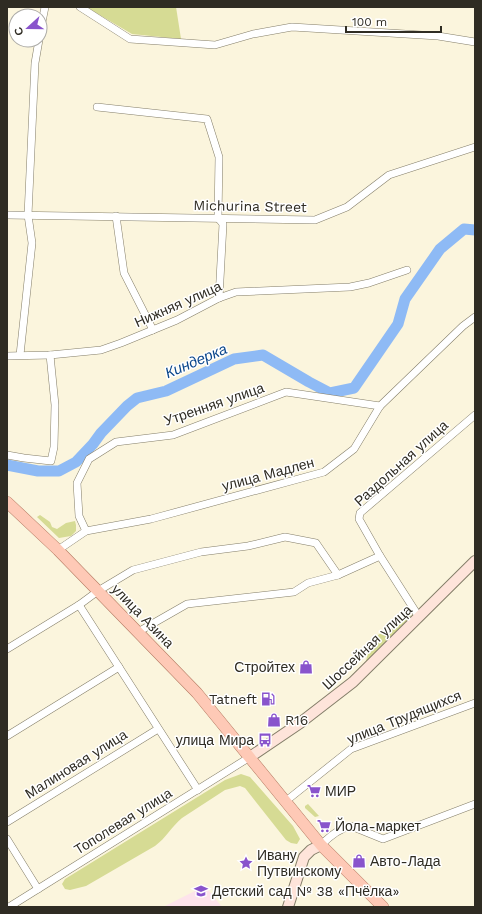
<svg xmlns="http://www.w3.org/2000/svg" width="482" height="914" font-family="'Work Sans',sans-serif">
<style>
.education{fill:#fde3eb}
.green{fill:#d6db94}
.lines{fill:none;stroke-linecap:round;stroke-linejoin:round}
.river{stroke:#8ebaf5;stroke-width:11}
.street-casing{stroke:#847e69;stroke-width:8}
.secondary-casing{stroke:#847e69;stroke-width:12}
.primary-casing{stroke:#b57b63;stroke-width:12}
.street{stroke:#fff;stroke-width:7}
.secondary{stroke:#fee4da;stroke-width:10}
.primary{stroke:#fec9b6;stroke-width:11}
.labels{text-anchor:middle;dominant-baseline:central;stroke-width:3;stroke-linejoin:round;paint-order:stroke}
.street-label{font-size:14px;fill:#2f2c23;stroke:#fff}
.poi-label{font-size:14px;fill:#2f2c23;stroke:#fff;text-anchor:start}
.water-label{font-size:15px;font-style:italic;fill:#0b478b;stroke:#fff}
</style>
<rect width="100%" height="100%" fill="#fbf5dd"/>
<path class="education" d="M205,886l17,21h-59z"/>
<g class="green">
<path d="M86,7h90l5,32 -49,-5z"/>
<path d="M40,515l10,7 2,5 5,2 9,-6 9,-2 1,4v6l-5,5 -12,2 -22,-21z"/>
<path d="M409,610l3,12 -18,16h-4l-3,3 -1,4 -21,20 3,-12v-8l34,-33z"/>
<path d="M241,774l9,3 43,49 7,13 -3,5 -6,-1 -5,-3 -41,-52 -5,-2 -15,4 -43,28c-10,8 -16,20 -27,28l-69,40 -16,4 -5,-1 -3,-5 3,-5 160,-99z"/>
<path d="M308,804l11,12 -4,1 -10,-9v-2z"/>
</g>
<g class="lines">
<path class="river" d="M7,465l31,6h21l17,-9 17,-18 8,-11 26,-27 10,-8 29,-7 68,-32 29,-4 46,27 21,11 24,-5 44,-64 7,-25 35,-50 24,-20 11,1"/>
<g class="street-casing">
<g id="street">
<path d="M80,7l50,32 85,6 38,-11 39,-7 146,9 37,6"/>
<path d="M40,32l5,-25"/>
<path d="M97,107l110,12 12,38 -1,61 5,6 -4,74"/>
<path d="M7,215l308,5 32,-13 42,-32 86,-28"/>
<path d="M116,216l8,57 29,57"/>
<path d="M20,355l12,-112 -4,-28 7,-152 4,-23"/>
<path d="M7,356l43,-1 51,-5 20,-7 56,-23 42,-22 17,-6 114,-5 19,-4 38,-13"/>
<path d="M7,455l17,3 27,3 3,-14 1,-42 -5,-50"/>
<path d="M86,531l-7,-15 -2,-33 12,-24 27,-17 57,-7 113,-43 94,14"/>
<path d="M58,550l28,-19 65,-12 173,-47 30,-23 26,-43 83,-80 12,-9"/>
<path d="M79,605l119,185"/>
<path d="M419,617l-39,-61 -21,-37 1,-6 115,-98"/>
<path d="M138,632l49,-28 107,-12 14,-9 30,-8 42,-19"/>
<path d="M7,649l72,-44 19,-14 35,-21 68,-18 47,-6 37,-9 31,6 22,32"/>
<path d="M7,736l112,-69"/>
<path d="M286,801l65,-52 124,-46"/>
<path d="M7,822l151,-93"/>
<path d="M7,839l31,50"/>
<path d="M321,845c8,-8 19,-17 30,-19l32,13 92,-35"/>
<path d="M9,907l241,-150"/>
</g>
</g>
<g class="secondary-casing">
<g id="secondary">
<path d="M250,757l50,-34 53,-41 122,-121"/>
<path d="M288,907l16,-50 7,-7 10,-5"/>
</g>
</g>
<g class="primary-casing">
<path id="primary" d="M7,502l51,48 139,143 124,152 62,62"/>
</g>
<use href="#street" class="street"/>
<use href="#secondary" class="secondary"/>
<use href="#primary" class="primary"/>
</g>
<defs>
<g id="shop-bare" transform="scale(1.08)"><path d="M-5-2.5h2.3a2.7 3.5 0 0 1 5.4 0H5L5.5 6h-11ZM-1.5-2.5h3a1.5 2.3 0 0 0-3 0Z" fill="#8954cc" stroke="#fff" stroke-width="2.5" paint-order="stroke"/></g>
<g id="fuel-bare" transform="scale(1.08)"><path d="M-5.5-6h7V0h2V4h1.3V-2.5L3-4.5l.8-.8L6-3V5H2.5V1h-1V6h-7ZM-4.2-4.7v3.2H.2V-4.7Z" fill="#8954cc" stroke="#fff" stroke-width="2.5" paint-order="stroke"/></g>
<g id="bus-bare" transform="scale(1.08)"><path d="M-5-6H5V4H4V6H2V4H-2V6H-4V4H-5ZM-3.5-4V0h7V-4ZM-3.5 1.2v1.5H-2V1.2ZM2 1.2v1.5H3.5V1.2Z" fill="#8954cc" stroke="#fff" stroke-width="2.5" paint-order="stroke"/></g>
<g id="supermarket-bare" transform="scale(1.08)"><path d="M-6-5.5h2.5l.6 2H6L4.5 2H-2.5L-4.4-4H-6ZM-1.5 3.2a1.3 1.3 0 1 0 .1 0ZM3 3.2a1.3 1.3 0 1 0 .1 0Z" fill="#8954cc" stroke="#fff" stroke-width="2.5" paint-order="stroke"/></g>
<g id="sight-bare" transform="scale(1.08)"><path d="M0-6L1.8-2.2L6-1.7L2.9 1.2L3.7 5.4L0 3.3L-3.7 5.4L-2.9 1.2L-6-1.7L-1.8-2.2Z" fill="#8954cc" stroke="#fff" stroke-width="2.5" paint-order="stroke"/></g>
<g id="school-bare" transform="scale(1.08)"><path d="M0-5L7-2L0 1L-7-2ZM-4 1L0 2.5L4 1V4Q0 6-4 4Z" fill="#8954cc" stroke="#fff" stroke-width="2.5" paint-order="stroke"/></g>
</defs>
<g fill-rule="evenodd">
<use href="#shop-bare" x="306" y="667"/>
<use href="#fuel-bare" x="268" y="699"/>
<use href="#shop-bare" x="274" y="720"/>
<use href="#bus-bare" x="265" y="740"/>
<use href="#supermarket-bare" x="314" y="791"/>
<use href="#supermarket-bare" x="324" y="826"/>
<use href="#shop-bare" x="359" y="861"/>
<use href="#sight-bare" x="246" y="863"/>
<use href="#school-bare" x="201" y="891"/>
</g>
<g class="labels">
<g class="street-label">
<text transform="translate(250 206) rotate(1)">Michurina Street</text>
<text transform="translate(178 304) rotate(-24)">Нижняя улица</text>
<text transform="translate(214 404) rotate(-19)">Утренняя улица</text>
<text transform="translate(401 463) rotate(-42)">Раздольная улица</text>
<text transform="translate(268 474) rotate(-15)">улица Мадлен</text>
<text transform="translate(143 616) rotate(46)">улица Азина</text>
<text transform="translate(367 647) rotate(-43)">Шоссейная улица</text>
<text transform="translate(404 717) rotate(-22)">улица Трудящихся</text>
<text transform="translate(76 764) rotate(-32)">Малиновая улица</text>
<text transform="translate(123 821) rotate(-32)">Тополевая улица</text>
</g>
<g class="poi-label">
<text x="295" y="667" text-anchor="end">Стройтех</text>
<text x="257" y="699" text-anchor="end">Tatneft</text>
<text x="285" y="720">R16</text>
<text x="254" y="740" text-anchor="end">улица Мира</text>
<text x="325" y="791">МИР</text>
<text x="335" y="826">Йола-маркет</text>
<text x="257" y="855">Ивану<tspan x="257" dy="16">Путвинскому</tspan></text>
<text x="370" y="861">Авто-Лада</text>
<text x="212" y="891">Детский сад № 38 «Пчёлка»</text>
</g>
<g class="water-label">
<text transform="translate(196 361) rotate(-23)">Киндерка</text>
</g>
</g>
<rect width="482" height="914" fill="none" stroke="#2f2c23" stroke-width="16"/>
<g transform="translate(28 28) rotate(249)"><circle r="19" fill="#ffffff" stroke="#acaba7"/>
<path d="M0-3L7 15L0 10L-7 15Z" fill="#8954cc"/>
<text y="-6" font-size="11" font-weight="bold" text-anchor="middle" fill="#2f2c23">С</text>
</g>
<path d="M346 26v6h95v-6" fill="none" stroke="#2f2c23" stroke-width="2"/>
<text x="352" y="26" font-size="12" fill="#2f2c23" stroke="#ffffff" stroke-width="3" paint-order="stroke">100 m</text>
</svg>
